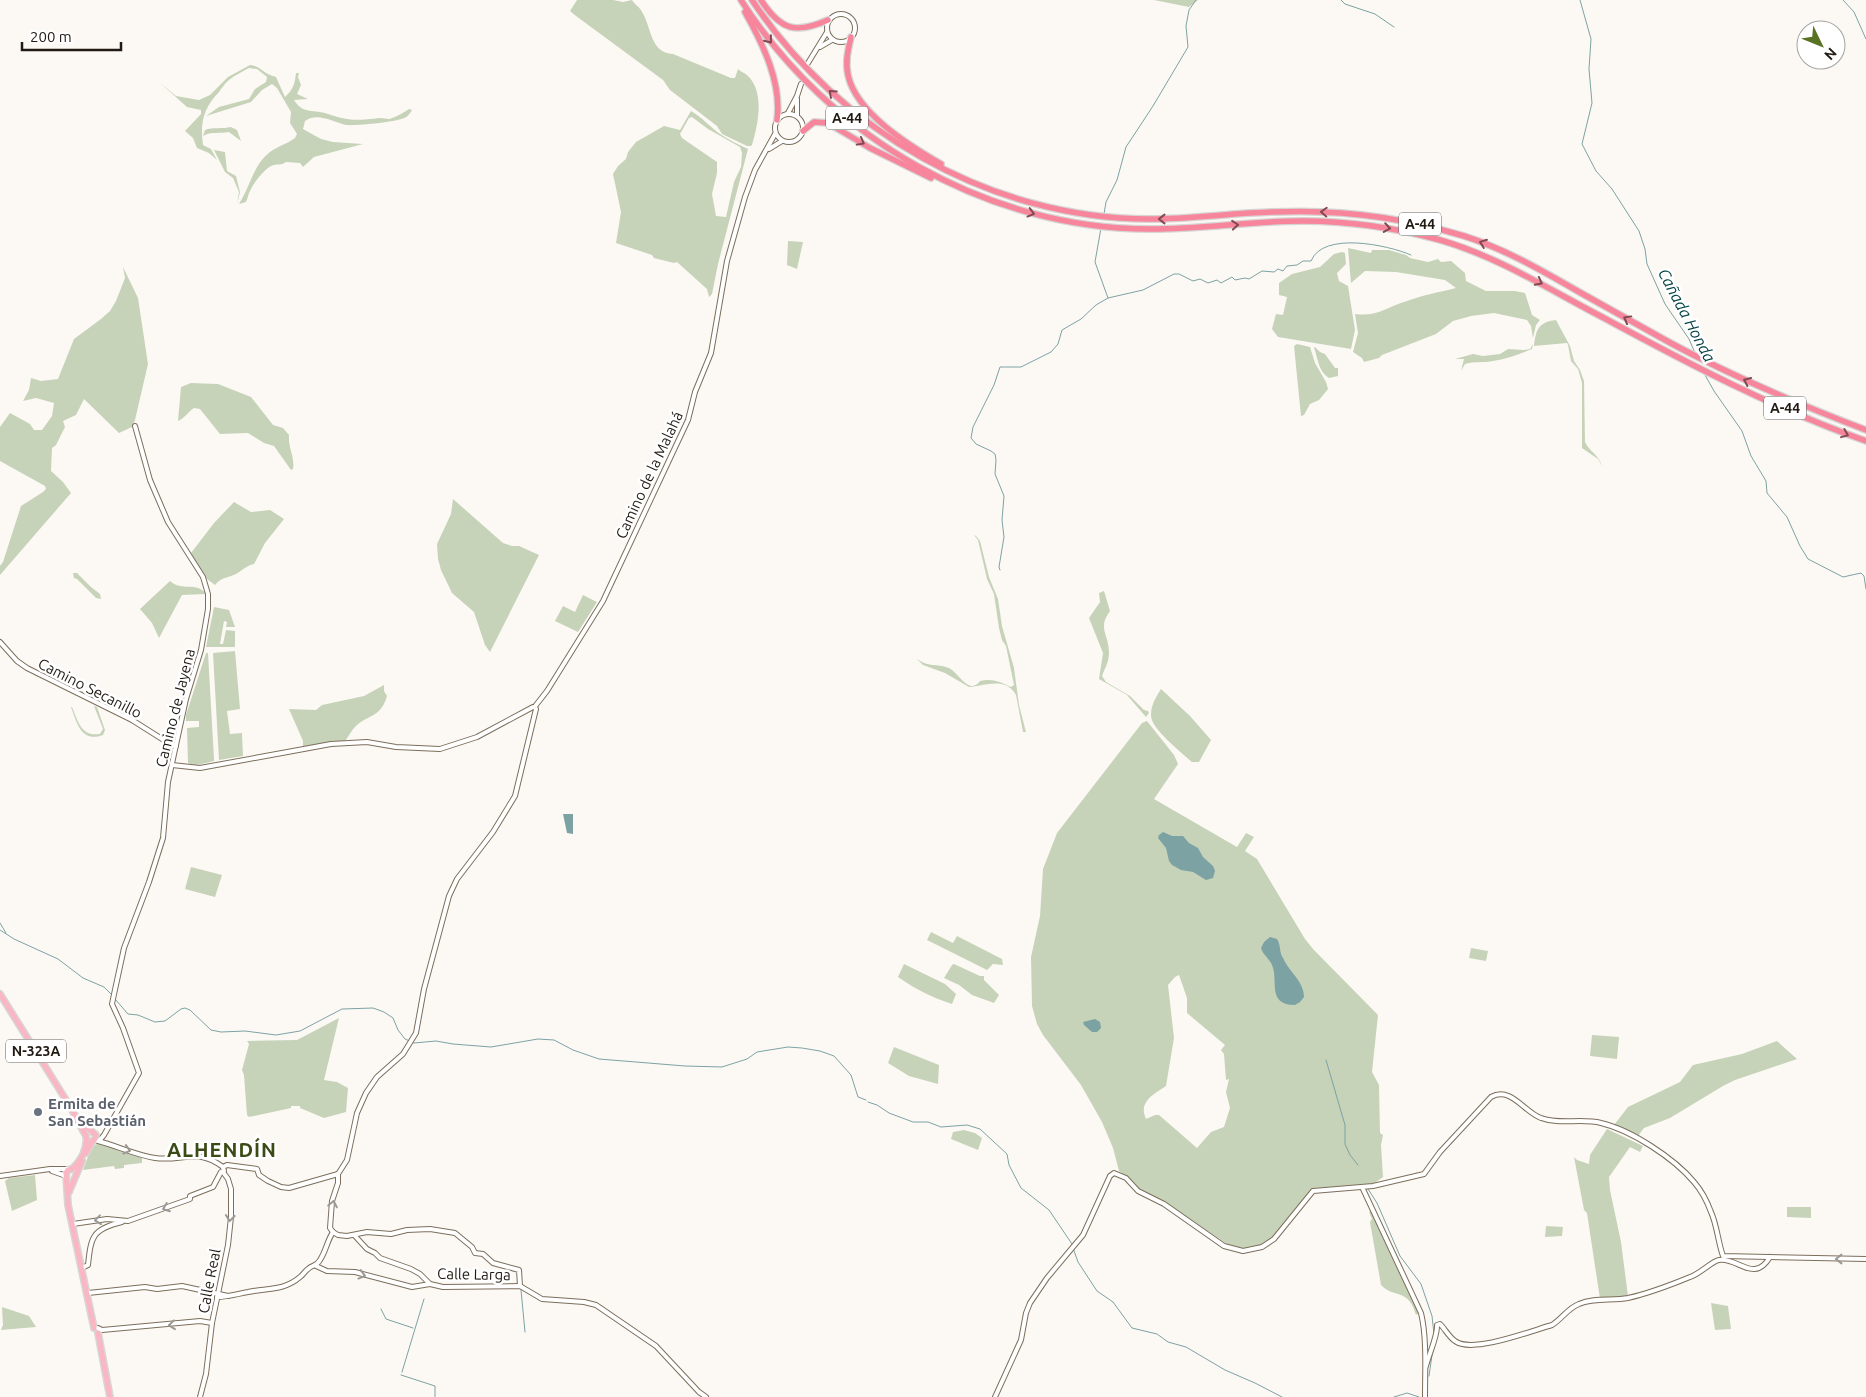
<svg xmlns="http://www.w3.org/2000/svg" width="1866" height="1397" font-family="Ubuntu,sans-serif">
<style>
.green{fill:#c6d3b8;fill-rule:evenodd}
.water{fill:#7da2a4}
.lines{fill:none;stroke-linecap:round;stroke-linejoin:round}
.stream{stroke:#7da2a4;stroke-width:1}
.tertiary-casing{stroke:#7c6e5b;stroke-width:6}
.primary-casing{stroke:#d7d6d5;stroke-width:8}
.motorway-casing{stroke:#d7d6d5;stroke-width:8}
.tertiary{stroke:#fff;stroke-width:4}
.primary{stroke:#fab6c3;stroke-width:5}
.motorway{stroke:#f7859b;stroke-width:5.5}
.oneway{stroke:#814a50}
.oneway2{stroke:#9b9895}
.worship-dot{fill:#6b7280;stroke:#fff;stroke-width:2}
.labels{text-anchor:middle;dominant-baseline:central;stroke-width:5;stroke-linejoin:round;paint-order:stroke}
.shield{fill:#fff;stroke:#635f5a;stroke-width:1}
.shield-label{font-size:14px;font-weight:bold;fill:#201a13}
.street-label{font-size:15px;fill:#201a13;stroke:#fff}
.worship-label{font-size:15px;font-weight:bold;fill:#5b616d;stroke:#fff;text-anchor:start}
.water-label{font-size:16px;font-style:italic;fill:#034143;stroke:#fff}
.district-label{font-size:20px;font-weight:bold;letter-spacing:1px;fill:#3b4b16;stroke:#fff}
</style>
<rect width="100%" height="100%" fill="#fcf9f5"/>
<g class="green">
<path d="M577,0h36l10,2 9,-2c3,5 8,7 10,12 10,16 8,41 31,42l58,24h4l3,-9c3,3 7,4 10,7 17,17 10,48 4,69l-1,1h-4l-25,-12 -5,-8 -47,-36 -7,-10 -87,-64 -6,-5z"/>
<path d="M1154,0h44l-9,7z"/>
<path d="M250,65c11,1 13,9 26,12l9,20c8,-7 10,-14 11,-24h3l-1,4 3,8 -4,9 11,5 -14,1c9,15 21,9 34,14 23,8 30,6 53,4 4,0 8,2 11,0 6,-2 12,-6 17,-9l3,1c-2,3 -4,7 -8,8 -8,4 -49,8 -58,7 -14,-3 -28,-13 -41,-4l-2,8 18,10 12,3 30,2 -49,13 -11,10 -3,-4 -14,-1c-5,4 -9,1 -15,4 -7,4 -17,16 -21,25 -2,3 -2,7 -4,11l-7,2c11,-17 14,-39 31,-52 8,-6 17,-8 25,-14l2,-4 -7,-11 1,-11 -14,-24 -5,-4 -10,6 -11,12 -45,14 13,-9 30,-8 6,-10 11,-7 1,-5 -10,-8 -8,-1c-7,4 -14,7 -20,12 -4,3 -7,8 -10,12 -16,16 -19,32 -16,53l8,4 6,11 -8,-7 -12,-5 -4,-10 -8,-7 16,-17v-4l-14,-3 -28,-25 17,14 23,4 11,-5 18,-18z"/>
<path d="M691,111c11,6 19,16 29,23 9,6 19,11 28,15l-30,115 -6,30 -3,3 -2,-8 -30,-27 -3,1 -20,-5 -2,-3 -36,-12 5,-31 -8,-38 5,-8 8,-7 2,-7 8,-10 28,-16 16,4zM692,117l16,12 32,18 2,6 -1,14 -7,15 -8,35 -10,-1 -4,-22 5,-21v-11l-35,-24 -2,-4 9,-16z"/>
<path d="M231,127l6,3 4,11 -12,-9c-9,2 -18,-1 -26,4l2,-6c8,-3 17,-1 26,-3z"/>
<path d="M214,150l11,2 2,19 9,5 4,16 -3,13 2,-13 -6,-14 -8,-6z"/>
<path d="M788,241l15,1 -6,27 -10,-4z"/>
<path d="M1348,248l23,5 1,-3h17l17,5 4,3 18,4 10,-3 3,3 10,-1 14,12 1,8 20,10h29l10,2 7,22 8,5 -4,5 -3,13 -2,-12 -4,-6 -33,-7 -23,3 -18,5 -17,13 -54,21 -3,3 -15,4 -2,-4 -9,-6 5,-19 -3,-19c22,3 32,-7 52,-13 16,-6 33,-9 49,-13l-11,-8 -49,-8 -31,-1 -14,12z"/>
<path d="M1342,252l3,1 1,11 -9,9 2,8 9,5 7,44 -4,19 -73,-12 -6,-8 4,-15 7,1 4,-18 -8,-2v-12l13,-9 28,-7 14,-13z"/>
<path d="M123,267l15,31 10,66 -13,56 -3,7 -13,6 -35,-34 -8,16 -13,6 2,6 -9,18 -4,3 -1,23 12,11 8,11 -71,82v-9l3,-4 18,-56 22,-14 3,-3 -1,-3 -45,-25v-34l10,-14 20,11 4,6h8l10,-14 2,-13 -18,-5 -13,3 6,-11 2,-12 10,3 17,-2 16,-40 27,-20 9,-8 6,-10 9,-23z"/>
<path d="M1556,320l14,26 4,15 6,9 4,11 1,61c4,9 14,13 17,24l-4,-7 -16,-11v-65l-4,-14 -7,-8 -3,-16 -1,-2 -33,3c2,-16 4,-24 22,-26z"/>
<path d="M1297,344l13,3 5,16 11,19 2,7 -9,11 -9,4 -6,11 -3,1 -7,-70z"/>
<path d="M1533,344l-1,5c-12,5 -26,10 -39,12 -9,2 -18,0 -28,3l-4,7 3,-12h-9l18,-5 10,2 17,-2 8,-5 16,1 6,-1z"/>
<path d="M1315,347l5,5 5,2 10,14h3v8l-9,2c-11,-7 -11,-20 -15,-30z"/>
<path d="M191,383l27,1 33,13 22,28 10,3 6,7c-1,14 6,21 4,34l-2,1 -17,-24 -10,-3 -16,-10 -28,1 -20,-25 -6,-1c-6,4 -9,10 -16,13l3,-34z"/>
<path d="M453,499l50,44 9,3h7l20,9 -49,97 -5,-7 -11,-33 -22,-19 -11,-23 -3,-11 -1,-15 14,-30z"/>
<path d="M234,502l17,10 19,-2 14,9 -19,24 -11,21c-8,2 -11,6 -18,10 -8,4 -15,3 -21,11l-8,-6 -16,-26 23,-30z"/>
<path d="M974,535l2,1 4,5 9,36 9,22 4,27 12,42 5,37 7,27h-3l-7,-37c-10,-19 -32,-9 -47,-8l-24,-14 -22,-8 -7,-7c12,10 20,5 33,10 9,4 20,28 31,13 12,-3 21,1 31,6l3,-2 -8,-39 -4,-6 -3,-12 -5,-34 -7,-15 -9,-39z"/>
<path d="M73,573h4l14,14 9,7 1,5 -5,-1 -19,-19 -3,-1z"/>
<path d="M170,581c12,11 27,0 36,13l-24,1 -23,43 -7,-15 -12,-14z"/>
<path d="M1104,591l6,20c-13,18 -1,22 -1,42 0,9 -4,15 -7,23l4,6 24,14 14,14 4,1 1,2 -3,4 -19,-22 -28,-16 4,-26 -14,-35 11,-16 -1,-9z"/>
<path d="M583,595l14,7 -19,30 -23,-11 8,-15 12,6z"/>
<path d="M214,607l15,3 6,17h-9l1,-5 -3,-1 -4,23h3l3,-14 9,1v16h-29z"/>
<path d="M235,651l5,58 -13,2 3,23 12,-1 1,23 -24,4 -6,-107z"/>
<path d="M206,653h2l6,106v2c-9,2 -18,6 -26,2l-1,-35 12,-1v-6h-13v-6z"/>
<path d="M384,685v6l3,5c-6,21 -17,18 -30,29 -5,4 -8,11 -12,16l-28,5h-14v-5l-14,-32 27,1 6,-5 42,-9z"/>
<path d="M1161,689l29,27 21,24 -12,22h-7c-10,-9 -42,-34 -41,-47 0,-10 5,-18 10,-26z"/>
<path d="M94,706l3,1 8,23 -2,5c-22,8 -26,-12 -32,-28h1c6,14 9,30 28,27l3,-5z"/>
<path d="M1147,721l27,34 4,9 -24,35 83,48 9,-14 8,4 -9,14 12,8 48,80 8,10 65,66 -6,57 7,13 1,48 3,2 -2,10 2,32 -10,7 -62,5 -40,50 -13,8 -13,2 -15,-3 -56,-38 -36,-19 -9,-11 -10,-7 -6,-23 -11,-26 -21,-37 -38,-50 -6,-11 -5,-18 -1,-49 9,-41 3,-47 14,-36 85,-110zM1179,975l8,23v15l38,32 -4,5 3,4 2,26 3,-1 -3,13 4,16 -6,19 -13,5 -14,16 -38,-33h-4l-9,4c-8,-17 8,-25 20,-33l8,-48 -6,-53 7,-8z"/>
<path d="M191,867l31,8 -7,22 -30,-8z"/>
<path d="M931,932l22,11 4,-7 45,23 1,6 -10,-1 -6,6 -60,-30z"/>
<path d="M1471,948l17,3 -2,10 -17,-3z"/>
<path d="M904,964l41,20 11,10 -4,10c-19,-6 -37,-15 -54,-27z"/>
<path d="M954,964l26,12h4v4l15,15 -5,8 -22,-8 -13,-10 -15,-7 8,-13z"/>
<path d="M339,1018l-15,62 13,2 11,6 -2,24 -22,6 -24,-10v-2h-9v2l-42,9 -2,-2 -3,-40 -2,-5 7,-26 -2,-3 50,-1z"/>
<path d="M1592,1035l27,2 -2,22 -27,-3z"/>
<path d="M1777,1041l20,18 -62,21 -12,6 -53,32 -26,10 -6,8 -24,-11 14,-18 52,-25 13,-17 49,-11z"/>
<path d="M894,1047l45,18 -1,19 -29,-8 -21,-13z"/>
<path d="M1607,1129l36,17 -3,6 -10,-5 -21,30 1,13 11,52 7,54 -28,3 -13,-86 -3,-3 -10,-53 3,3 12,4 1,-9z"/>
<path d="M964,1130l11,3 7,5 -4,12 -27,-11 2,-7z"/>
<path d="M97,1144l45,13v6l-18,2v3l-9,1 -1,-3 -31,4 9,-24z"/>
<path d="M35,1175l2,25 -25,11 -7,-30 4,-3z"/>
<path d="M1787,1207h24v11l-24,-1z"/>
<path d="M1371,1211l45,94 3,8 -3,2c-8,-28 -22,-16 -35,-30l-11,-63 2,-3 -3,-7z"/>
<path d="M1546,1226l17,1 -1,9 -17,1z"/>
<path d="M1711,1303l17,3 3,23 -16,1z"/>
<path d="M2,1307l27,9 7,11 -35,3 2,-5z"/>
</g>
<g class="water">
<path d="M563,814h10v20l-6,-1z"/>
<path d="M1163,832l9,4h11l6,7 9,5 5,9 10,9 2,5 -2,7 -7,2 -13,-8 -12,-2 -9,-5 -3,-4 -3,-13 -8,-10 1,-3z"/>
<path d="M1270,937l7,2c4,6 2,13 6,19 6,14 21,23 21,39l-4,5 -5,3c-29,0 -16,-25 -23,-40 -3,-7 -9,-10 -11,-17l3,-6z"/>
<path d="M1095,1019l5,3 1,6 -4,4h-5l-8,-7 -1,-3z"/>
</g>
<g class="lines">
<g class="stream">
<path d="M1341,0l4,4 30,10 19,13"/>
<path d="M1580,0l11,39 -2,30 3,34 -10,41 14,27 16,18 27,42 6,18 2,15 18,40 24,35 6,14"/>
<path d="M1843,0l11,12 12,27"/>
<path d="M1104,214l2,-12 11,-22 9,-33 27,-41 35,-59 -2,-21 3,-16 7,-10"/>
<path d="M1101,228l-6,34 13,36"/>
<path d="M1705,375l9,16 28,40 9,25 15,25 1,12 20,24 13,29 8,13 35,18 18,-4 3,3 2,13"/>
<path d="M1000,570l-1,-3 5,-30 -2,-17 2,-24 -9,-22 1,-14 -1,-6 -4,-3 -15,-7 -5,-6 2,-11 21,-42 6,-18h21l30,-15 7,-8 4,-14 19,-11 15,-14 12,-7 35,-8 31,-16h5l14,7 7,-2 8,4 9,-3 4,3 11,-6 3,3 10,-2 4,1 13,-8 12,1 4,-3 5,2 4,-5 10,-1 6,-4h8c12,-30 77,-16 100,-6"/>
<path d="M0,923l6,10"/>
<path d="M0,930l14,9 44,20 25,19 21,9 9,9"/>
<path d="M115,999l13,15 10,1 17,7 10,-1 16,-12 4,-1 5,2 21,20 10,2 24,-1 31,4 24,-4 42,-22 31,-1 11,4 9,6 5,12 7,9 9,4 22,-2 17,3 38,3 47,-8 16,1 19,10 26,9 86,7 37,1 25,-8 10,-7 31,-5 14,1 18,3 14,5 17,19 7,22 8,3"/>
<path d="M1326,1060l19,65v19l5,11 8,10"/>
<path d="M868,1102l9,3 12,8 24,9h15l13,5 26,-2 13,4 27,25 2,11 12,23 28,22 23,34"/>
<path d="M1368,1189l9,14 23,53 21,28 11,32 2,18"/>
<path d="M1073,1248l5,14 19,29 16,11 19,26 25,6 11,8 18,5 39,23 30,13 27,14"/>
<path d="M521,1290l4,42"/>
<path d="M381,1309l5,10 27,9"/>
<path d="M402,1372l22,-73"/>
<path d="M401,1375l34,11v11"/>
<path d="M1429,1376l3,-21"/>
<path d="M1394,1397l13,-4 12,4"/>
</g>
<g class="tertiary-casing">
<g id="tertiary">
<circle cx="841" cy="28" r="14"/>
<path d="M820,47l12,-7"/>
<path d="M808,63l19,-31"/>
<path d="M797,99v17"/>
<path d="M788,113l9,-17 4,-12"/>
<circle cx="789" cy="128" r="14"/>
<path d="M769,149l13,-8"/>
<path d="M0,642l17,19 10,7 105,52 38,24 6,2"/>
<path d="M536,705l11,-14 56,-90 85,-181 7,-28 16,-39 16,-92 18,-64 10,-27 20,-36"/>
<path d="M172,765l28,3 131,-24 36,-2 29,5 44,2 37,-12 56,-30"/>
<path d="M98,1141c19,5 38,14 57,17 28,4 41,-11 68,9"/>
<path d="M99,1141l5,-6 35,-62 -16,-45 -11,-24 1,-5 11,-51 25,-66 14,-44 5,-56 18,-83 15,-49 7,-41v-15l-5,-17 -35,-55 -18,-42 -15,-54"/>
<path d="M223,1167l4,-2 30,4 2,6 9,6 13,6 8,1 49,-14"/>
<path d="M52,1171l14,5"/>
<path d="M338,1174l9,-14 10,-47 9,-20 11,-16 26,-23 13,-21 8,-44 25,-93 8,-17 36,-47 22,-36 21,-87"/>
<path d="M0,1176l50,-7h19"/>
<path d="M1362,1187l59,126c6,24 4,59 4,84"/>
<path d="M73,1224l34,-5 21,2 62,-22v-3l23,-9 8,-15 3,-1 -1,-4"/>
<path d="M333,1232l5,3 9,1 20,-4 24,2 16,-4 23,-1 25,4 17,14 3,6 8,1 10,9 26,7 1,16"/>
<path d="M333,1232l-3,-4 2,-27 6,-18v-9"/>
<path d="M355,1236l12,13 8,4 5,5 31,11 9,5 10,10 13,3 77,-1 22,13 42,3 12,3 60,41 43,46 7,5"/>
<path d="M316,1266l11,5 28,1 57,15 18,-3"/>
<path d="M82,1268l6,-3c3,-28 4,-36 34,-43"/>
<path d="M88,1293l57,-6 12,2 25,-3 46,10"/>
<path d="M217,1297c11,0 20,-3 31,-5 18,-4 36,-1 52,-15 3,-2 5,-6 8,-8 4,-4 9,-3 12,-9 6,-9 7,-19 13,-28"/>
<path d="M98,1328l4,2 98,-9 12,2"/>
<path d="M1426,1366c3,-12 12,-31 11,-41l3,-1c5,5 9,13 15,17 17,13 76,-10 97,-16 10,-6 16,-17 27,-21 15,-7 33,-3 49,-6 18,-4 45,-14 62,-21 10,-3 22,-16 29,-17 19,-3 35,24 51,-3"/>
<path d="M200,1397l6,-23 6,-51 16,-78 3,-28v-28l-3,-10 -5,-7"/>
<path d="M995,1397l26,-57 5,-27 4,-10 17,-25 36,-43 27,-59 4,-3 12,5 12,13 26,13 60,42 19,5 19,-4 12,-8 39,-48 60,-5 51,-12 16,-22 51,-55c20,-11 33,15 50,21 18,7 41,0 60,5 30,7 73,35 93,59 7,8 13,19 17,30 6,13 7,30 12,44l143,3"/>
</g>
</g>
<g class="primary-casing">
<g id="primary">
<path d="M0,994l71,114 15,28c2,12 -5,25 -14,33"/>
<path d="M82,1123l14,12 -1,4 -4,3"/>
<path d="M86,1153l6,-11"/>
<path d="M72,1169l-4,1 -2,3 2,32 26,123"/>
<path d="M69,1192l13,-31"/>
<path d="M98,1333l12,64"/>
</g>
</g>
<g class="motorway-casing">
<g id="motorway">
<path d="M741,0c87,137 247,230 411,229 51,0 101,-8 151,-8 46,0 93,7 137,19 59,17 110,50 164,78 85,46 171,91 262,123"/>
<path d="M752,0c87,131 239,219 397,219 42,0 83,-6 124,-7 65,-3 129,5 191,24 41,13 79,35 117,57 29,16 57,32 86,48 64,35 131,63 199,89"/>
<path d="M761,0c20,31 35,34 67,20"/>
<path d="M745,12c18,32 37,71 32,108"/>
<path d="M851,37c-3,13 -6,25 -3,38 8,38 62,71 93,89"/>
<path d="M803,131l11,-9 14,1 42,25 61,30"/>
</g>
</g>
<use href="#tertiary" class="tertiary"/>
<use href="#primary" class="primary"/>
<use href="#motorway" class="motorway"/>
</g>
<defs><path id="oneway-chevron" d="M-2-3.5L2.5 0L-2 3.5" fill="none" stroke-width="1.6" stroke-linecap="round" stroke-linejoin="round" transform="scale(1.25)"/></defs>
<g class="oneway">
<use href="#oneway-chevron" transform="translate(769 40) rotate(52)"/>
<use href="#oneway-chevron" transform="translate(832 93) rotate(-138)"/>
<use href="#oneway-chevron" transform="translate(861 142) rotate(29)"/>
<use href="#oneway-chevron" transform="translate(1324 212) rotate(-177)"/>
<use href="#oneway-chevron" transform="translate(1031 213) rotate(15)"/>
<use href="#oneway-chevron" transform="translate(1162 219) rotate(180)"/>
<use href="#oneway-chevron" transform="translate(1235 225) rotate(-5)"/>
<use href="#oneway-chevron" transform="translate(1387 228) rotate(9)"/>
<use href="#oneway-chevron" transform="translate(1483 243) rotate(-159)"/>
<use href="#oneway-chevron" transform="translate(1539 282) rotate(28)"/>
<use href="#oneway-chevron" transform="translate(1627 319) rotate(-151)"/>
<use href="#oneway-chevron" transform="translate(1747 381) rotate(-155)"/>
<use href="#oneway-chevron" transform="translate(1845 434) rotate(22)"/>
</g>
<g class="oneway2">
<use href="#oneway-chevron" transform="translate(127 1150) rotate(17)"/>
<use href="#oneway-chevron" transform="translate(333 1204) rotate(-79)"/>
<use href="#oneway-chevron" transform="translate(166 1208) rotate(159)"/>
<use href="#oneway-chevron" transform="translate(230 1218) rotate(96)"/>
<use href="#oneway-chevron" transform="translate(98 1220) rotate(173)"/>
<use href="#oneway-chevron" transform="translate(1839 1259) rotate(-180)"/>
<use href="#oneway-chevron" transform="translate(362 1275) rotate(15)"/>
<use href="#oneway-chevron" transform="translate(172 1325) rotate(174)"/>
</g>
<circle class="worship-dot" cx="38" cy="1112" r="5"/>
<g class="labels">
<g class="shield">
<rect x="826" y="106.5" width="42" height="23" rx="4"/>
<rect x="1399" y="212.5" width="42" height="23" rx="4"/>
<rect x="1764" y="396.5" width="42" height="23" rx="4"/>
<rect x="6" y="1039.5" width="60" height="23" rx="4"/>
</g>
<g class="shield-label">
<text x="847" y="118">A-44</text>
<text x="1420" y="224">A-44</text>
<text x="1785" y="408">A-44</text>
<text x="36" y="1051">N-323A</text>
</g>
<g class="street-label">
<text transform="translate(649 475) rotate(-65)">Camino de la Malahá</text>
<text transform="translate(90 688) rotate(27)">Camino Secanillo</text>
<text transform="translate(175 708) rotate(-76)">Camino de Jayena</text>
<text transform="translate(474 1274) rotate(1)">Calle Larga</text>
<text transform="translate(209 1281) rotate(-79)">Calle Real</text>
</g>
<g class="worship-label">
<text x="48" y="1103">Ermita de<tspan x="48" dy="17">San Sebastián</tspan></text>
</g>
<g class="water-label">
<text transform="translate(1687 315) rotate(62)">Cañada Honda</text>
</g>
<g class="district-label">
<text x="222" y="1149">ALHENDÍN</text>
</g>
</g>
<g transform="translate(1821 45) rotate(133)"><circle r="24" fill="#ffffff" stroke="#a6a3a1"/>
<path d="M0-4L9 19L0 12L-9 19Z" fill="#5a7224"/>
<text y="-8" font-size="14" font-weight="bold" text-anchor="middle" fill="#201a13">N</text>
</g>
<path d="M22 42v8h99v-8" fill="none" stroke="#201a13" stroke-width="2.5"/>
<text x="30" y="42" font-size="15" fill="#201a13" stroke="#ffffff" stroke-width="4" paint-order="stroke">200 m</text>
</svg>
